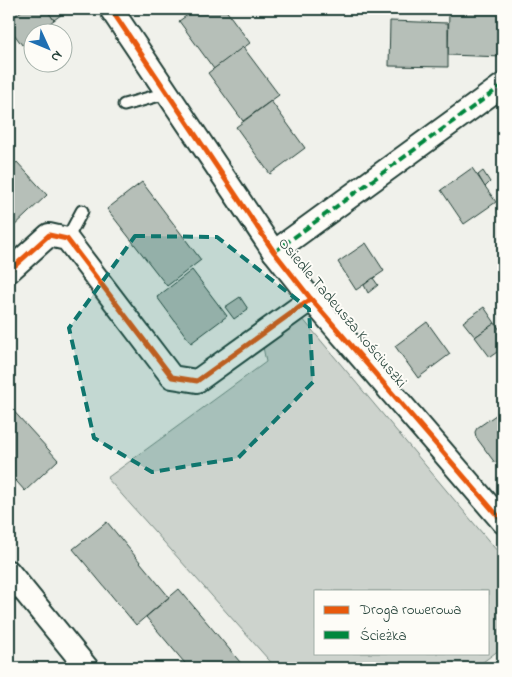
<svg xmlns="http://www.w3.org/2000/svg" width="512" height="677" font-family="'Indie Flower',sans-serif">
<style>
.green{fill:#cdd3cd;stroke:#768880;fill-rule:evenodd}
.building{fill:#b6bfb8;stroke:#1f3d34}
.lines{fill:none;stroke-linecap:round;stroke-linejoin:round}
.lane-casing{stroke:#1f3d34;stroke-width:15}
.street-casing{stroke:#1f3d34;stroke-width:26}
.lane{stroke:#fdfcf7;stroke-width:11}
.street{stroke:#fdfcf7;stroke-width:22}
.quiet{stroke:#00873e;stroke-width:4;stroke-dasharray:8 4;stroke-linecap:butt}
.cycleway-casing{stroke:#fdfcf7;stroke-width:8}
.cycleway{stroke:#e8590c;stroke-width:5}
.marked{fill:#0f766e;fill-opacity:0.2;stroke:#0f766e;stroke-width:4;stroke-dasharray:10 6;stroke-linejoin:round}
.labels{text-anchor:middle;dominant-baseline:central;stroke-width:4;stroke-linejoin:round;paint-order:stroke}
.street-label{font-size:16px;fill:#1f3d34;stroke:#fdfcf7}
</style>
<rect width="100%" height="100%" fill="#f0f1eb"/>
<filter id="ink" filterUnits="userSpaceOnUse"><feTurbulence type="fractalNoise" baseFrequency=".02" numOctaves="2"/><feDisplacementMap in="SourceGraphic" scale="10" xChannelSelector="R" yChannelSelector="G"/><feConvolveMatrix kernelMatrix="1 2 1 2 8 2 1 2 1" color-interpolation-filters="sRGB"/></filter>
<g filter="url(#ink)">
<path class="green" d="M302,318l201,240v89l-28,21h-199l-169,-190 159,-116 -4,-20zM316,591h172v62h-172z"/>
<g class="building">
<path d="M24,9h22l8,11 -16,12h-6v5l-10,8 -13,-18v-6z"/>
<path d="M46,9h23l-15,11z"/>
<path d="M196,9h29l25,34 -36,26 -35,-48z"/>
<path d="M449,11l54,1v45l-55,-2z"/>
<path d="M390,21l58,2v44l-59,-1z"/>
<path d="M243,47l36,48 -36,26 -35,-48z"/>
<path d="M271,101l34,47 -35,26 -34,-47z"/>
<path d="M17,162l30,33 -38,36v-61z"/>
<path d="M472,168l24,34 -32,22 -23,-34z"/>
<path d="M483,171l7,11 -5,5 -7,-12z"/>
<path d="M142,182l59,78 -34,26 -60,-77z"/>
<path d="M366,243l18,28 -28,19 -18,-28z"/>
<path d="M192,270l35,46 -36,27 -34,-46z"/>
<path d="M373,278l5,7 -10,8 -4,-8z"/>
<path d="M240,297l8,12 -14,10 -9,-12z"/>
<path d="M484,307l11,16 -20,14 -12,-15z"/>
<path d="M427,322l23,32 -32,24 -23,-32z"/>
<path d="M495,323l8,11v14l-13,9 -15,-20z"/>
<path d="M9,406l49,54 -33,31 -16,-18z"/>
<path d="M503,410v47l-8,6 -19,-26 -1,-5 2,-4z"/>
<path d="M107,522l62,75 -33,28 -63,-76z"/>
<path d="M179,589l66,79h-56l-43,-51z"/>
</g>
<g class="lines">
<g class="lane-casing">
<g id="lane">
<path d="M124,105l43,-12"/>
<path d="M67,239l15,-28"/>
</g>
</g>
<g class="street-casing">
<g id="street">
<path d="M111,9l163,243 37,47 192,223"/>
<path d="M274,252l229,-167"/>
<path d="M9,271l40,-36 18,4 105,138 25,4 114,-82"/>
<path d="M9,572l78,96"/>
</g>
</g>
<use href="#lane" class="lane"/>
<use href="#street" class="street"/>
<path class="quiet" d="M274,252l229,-167"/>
<g class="cycleway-casing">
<g id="cycleway">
<path d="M111,9l163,243 37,47 192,223"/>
<path d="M9,271l40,-36 18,4 105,138 25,4 114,-82"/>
</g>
</g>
<use href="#cycleway" class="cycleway"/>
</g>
</g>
<path class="marked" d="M135,236l82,1 92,72 4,73 -75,76 -86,14 -58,-34 -25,-110z"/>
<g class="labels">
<g class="street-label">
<text transform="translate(342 313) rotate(50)">Osiedle Tadeusza Kościuszki</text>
</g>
</g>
<rect width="512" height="677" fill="none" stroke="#fdfcf7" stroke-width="30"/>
<rect x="15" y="15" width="482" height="647" fill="none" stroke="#1f3d34" stroke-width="2" filter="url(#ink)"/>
<rect x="314" y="590" width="175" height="65" fill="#fdfcf7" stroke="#a4b0a9"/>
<rect x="324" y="606" width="25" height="8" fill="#e8590c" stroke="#a4b0a9"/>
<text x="360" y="614" font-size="15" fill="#1f3d34">Droga rowerowa</text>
<rect x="324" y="631" width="25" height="8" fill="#00873e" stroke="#a4b0a9"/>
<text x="360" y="640" font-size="15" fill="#1f3d34">Ścieżka</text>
<g transform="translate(48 48) rotate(134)"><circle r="24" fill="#fdfcf7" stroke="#a4b0a9"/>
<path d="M0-4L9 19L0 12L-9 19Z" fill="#1f6fb2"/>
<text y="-8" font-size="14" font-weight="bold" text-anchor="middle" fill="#1f3d34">N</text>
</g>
</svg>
